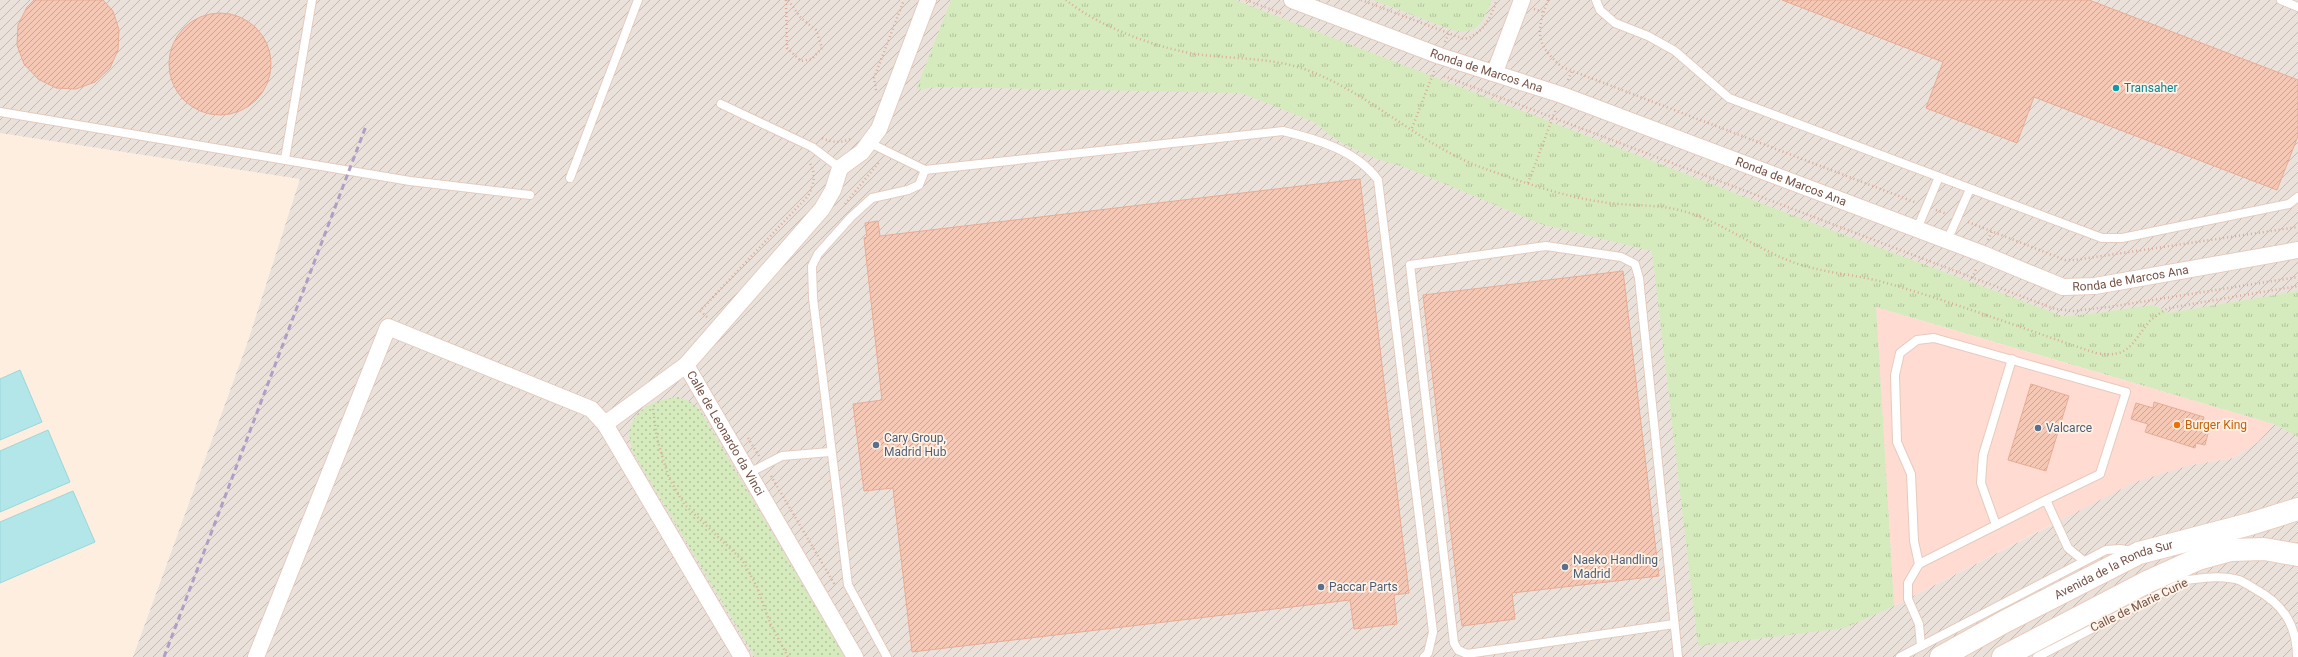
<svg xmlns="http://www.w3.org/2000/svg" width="2298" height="657" font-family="Roboto,sans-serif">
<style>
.commercial{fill:#ffdbd2}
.industrial{fill:url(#industrial-furrows);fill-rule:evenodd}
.grass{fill:url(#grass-tufts)}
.garden{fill:url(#garden-dots)}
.water{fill:#b3e6e8;stroke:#99d7da}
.building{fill:url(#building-hatch);stroke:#e8ac95}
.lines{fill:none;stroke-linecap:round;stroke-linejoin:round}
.service-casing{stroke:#e4cbbe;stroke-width:10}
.minor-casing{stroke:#e4cbbe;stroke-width:18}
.secondary-casing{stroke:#e9cbbb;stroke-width:24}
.path{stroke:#d9ab99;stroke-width:2.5;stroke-dasharray:1 3;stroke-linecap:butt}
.service{stroke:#fff;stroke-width:8}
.minor{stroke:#fff;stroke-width:16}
.secondary{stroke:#fff;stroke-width:22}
.rail{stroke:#b09ec6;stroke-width:3;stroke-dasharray:6 4;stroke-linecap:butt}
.culture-dot{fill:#0f9aa8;stroke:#fff3e7;stroke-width:1.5}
.food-dot{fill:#e8710a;stroke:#fff3e7;stroke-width:1.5}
.service-dot{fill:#5c6f8a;stroke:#fff3e7;stroke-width:1.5}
.labels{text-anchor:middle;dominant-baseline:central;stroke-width:3.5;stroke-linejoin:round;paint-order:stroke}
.street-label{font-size:12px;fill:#755246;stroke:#fff3e7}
.culture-label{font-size:12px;fill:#0d838f;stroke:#fff3e7;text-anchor:start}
.food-label{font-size:12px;fill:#c56008;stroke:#fff3e7;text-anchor:start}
.service-label{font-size:12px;fill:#4e5e75;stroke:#fff3e7;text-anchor:start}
</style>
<defs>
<pattern id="industrial-furrows" width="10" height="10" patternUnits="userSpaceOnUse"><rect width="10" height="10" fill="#ebe1db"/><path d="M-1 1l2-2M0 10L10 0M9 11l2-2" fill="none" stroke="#c3b9b3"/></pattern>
<pattern id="grass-tufts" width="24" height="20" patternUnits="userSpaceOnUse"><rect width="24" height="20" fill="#d5ebbd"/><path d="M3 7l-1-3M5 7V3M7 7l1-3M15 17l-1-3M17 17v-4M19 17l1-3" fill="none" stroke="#b1c19b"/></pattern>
<pattern id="garden-dots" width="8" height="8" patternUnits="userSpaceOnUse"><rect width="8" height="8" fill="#d5ebbd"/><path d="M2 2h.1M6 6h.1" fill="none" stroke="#b1c19b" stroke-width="1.8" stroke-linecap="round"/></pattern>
<pattern id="building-hatch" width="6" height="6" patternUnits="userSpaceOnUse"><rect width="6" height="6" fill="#f4c8b5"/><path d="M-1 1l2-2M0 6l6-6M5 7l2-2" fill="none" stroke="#caa595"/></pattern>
</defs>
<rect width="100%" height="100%" fill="#fdeedf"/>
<path class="commercial" d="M1876,307l70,21 328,96 -16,18 -25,16 -42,7 -135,57 -162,84z"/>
<path class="industrial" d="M0,0h2298v657h-2165l114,-313 53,-165 -300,-46zM1876,307l398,117 -16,18 -25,16 -42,7 -56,17 -241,124z"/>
<g class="grass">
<path d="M951,0h284l567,219 260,97 29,-2 63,-9 15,8 129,-22v146l-24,-13 -398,-117 18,299 -49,22 -147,18 -46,-395 -111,-27 -139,-58c-21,-4 -53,-18 -71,-30 -7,-5 -11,-11 -19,-15l-71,-28 -305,-6 -20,3z"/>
<path d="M1373,0h119c-9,22 -14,36 -40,30z"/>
</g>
<path class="garden" d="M678,397l13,5 9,8 145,247h-90l-121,-203c-15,-35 11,-54 44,-57z"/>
<g class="water">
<path d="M20,370l22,52 -42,18v-61z"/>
<path d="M48,430l22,52 -70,30v-61z"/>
<path d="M73,491l22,51 -95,41v-61z"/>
</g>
<g class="building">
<path d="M34,0h69l10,11 6,19 -1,20 -8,18 -15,14 -19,7 -20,-1 -18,-9 -14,-15 -7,-19 1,-20 9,-18z"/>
<path d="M1782,0h307l209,80v56l-21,54 -243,-93 -17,46 -91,-35 17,-46z"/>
<circle cx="220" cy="64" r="51"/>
<path d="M1360,179l49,414 -15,2 3,29 -43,5 -4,-29 -438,52 -19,-164 -29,3 -11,-87 29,-4 -18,-162 3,-1 -2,-14 13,-2 2,15z"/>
<path d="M1623,271l36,305 -147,17 3,26 -53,7 -39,-331z"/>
<path d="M2031,384l38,12 -23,75 -38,-11z"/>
<path d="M2154,402l50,15 -2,7 8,2 -5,19 -9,-2 -1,5 -50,-16 3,-8 -17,-5 5,-16 17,5z"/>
</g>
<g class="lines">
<g class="service-casing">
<g id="service">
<path d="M1596,0l4,10 15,13 33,13 27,15 54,47 373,140h20l167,-34 9,-7"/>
<path d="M2281,0l17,7"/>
<path d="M721,104l91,43 28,21"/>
<path d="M0,112l410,69 120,14"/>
<path d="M870,143l55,27 358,-39c33,8 73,19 95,49l55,452 -5,21 -4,4"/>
<path d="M285,159l27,-159"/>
<path d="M570,178l68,-178"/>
<path d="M1917,229l22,-52"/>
<path d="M1947,241l23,-52"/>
<path d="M749,473l33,-17 48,-4"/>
<path d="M1996,525l-15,-42 2,-28 29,-96"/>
<path d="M1919,564l-5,-23 -3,-67 -14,-32 -2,-67 5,-22 17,-13 17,-2 192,54 -26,82 -54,26"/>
<path d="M1674,624l-207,30 -9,-4 -4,-7 -44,-378 136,-19 75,11 14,7 4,14 39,379"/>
<path d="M1921,646l-2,-22 -11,-25v-16l11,-19 127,-64 22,48 16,13"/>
<path d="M887,657l-39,-72 -35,-287 -1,-32 6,-12 33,-37 21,-19 36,-8 11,-5 6,-15"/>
<path d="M1900,657l206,-107 14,-1 12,2"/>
<path d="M2037,657l150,-77c17,-2 35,-5 52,0 5,2 11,6 16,9 28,15 42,36 42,68"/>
</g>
</g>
<g class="minor-casing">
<g id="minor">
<path id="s1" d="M1292,0l148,56 122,39 421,159 80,33 32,-1 203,-36"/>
<path d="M1495,72l27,-72"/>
<path d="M686,365l136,-156 11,-19 7,-22 22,-16 17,-23 49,-129"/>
<path id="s2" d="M605,424l81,-59 169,292"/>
<path d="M256,657l132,-330 203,82 14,15 137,233"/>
</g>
</g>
<g class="secondary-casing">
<g id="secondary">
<path id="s3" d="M1941,657l63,-35 135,-69 111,-29 48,-15"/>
<path d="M2003,657l144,-75 51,-23 33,-9 33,-1 34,6"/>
</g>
</g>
<g class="path">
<path d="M786,0l1,48 14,13 11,-2 10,-11 -6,-18 -15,-12 -13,-18"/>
<path d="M1066,0c33,27 95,50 137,55 35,4 71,3 104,15 62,23 111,73 173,97 40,14 80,29 122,35 25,4 52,2 77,8 45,11 82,44 126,56 27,8 55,9 81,17 71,20 140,47 210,70 34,6 35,-10 54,-32 5,-5 12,-9 18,-13l130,-22"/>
<path d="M1246,0l37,14"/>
<path d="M1361,0l103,39c20,-5 26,-21 33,-39"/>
<path d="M1548,0c-12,32 -13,44 14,67l355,136"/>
<path d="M1534,9l9,3"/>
<path d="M1445,42l4,-9"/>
<path d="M1444,76l611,233 18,2 36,-4 189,-30"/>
<path d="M1568,80l4,-9"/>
<path d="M876,90l-2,-12 30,-78"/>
<path d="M1412,128l23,-59"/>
<path d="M822,138c11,5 18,5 29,1"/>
<path d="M1528,183l28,-74"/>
<path d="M845,204l35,-43"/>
<path d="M1936,210l11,4"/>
<path d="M1968,222l97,38h10l223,-33"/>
<path d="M1988,240l4,-9"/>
<path d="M1972,278l4,-9"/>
<path d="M707,317l-7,-6 108,-115c7,-14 8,-22 1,-35"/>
<path d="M653,409l4,30 12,39 15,26 59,57 14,26 13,36 18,34"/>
<path d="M748,438l11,18"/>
<path d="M771,476l64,109"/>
</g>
<use href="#service" class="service"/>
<use href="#minor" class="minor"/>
<use href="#secondary" class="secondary"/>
<path class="rail" d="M164,657l202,-531"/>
</g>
<circle class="culture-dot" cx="2116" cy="88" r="4"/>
<circle class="food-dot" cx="2177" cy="425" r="4"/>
<g class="service-dot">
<circle cx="2038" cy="428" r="4"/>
<circle cx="876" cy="445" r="4"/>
<circle cx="1565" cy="567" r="4"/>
<circle cx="1321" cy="587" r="4"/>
</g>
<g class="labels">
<g class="street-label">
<text stroke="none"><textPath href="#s1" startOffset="207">Ronda de Marcos Ana</textPath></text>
<text stroke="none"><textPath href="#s1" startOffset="531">Ronda de Marcos Ana</textPath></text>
<text stroke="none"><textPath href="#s1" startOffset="891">Ronda de Marcos Ana</textPath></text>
<text stroke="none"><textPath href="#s2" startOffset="179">Calle de Leonardo da Vinci</textPath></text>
<text stroke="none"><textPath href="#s3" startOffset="194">Avenida de la Ronda Sur</textPath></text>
<text transform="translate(2139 605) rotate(-26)">Calle de Marie Curie</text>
</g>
<g class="culture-label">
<text x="2124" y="88">Transaher</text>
</g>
<g class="food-label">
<text x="2185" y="425">Burger King</text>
</g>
<g class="service-label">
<text x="2046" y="428">Valcarce</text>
<text x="884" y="438">Cary Group,<tspan x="884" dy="14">Madrid Hub</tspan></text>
<text x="1573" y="560">Naeko Handling<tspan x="1573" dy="14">Madrid</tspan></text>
<text x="1329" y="587">Paccar Parts</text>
</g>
</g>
</svg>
